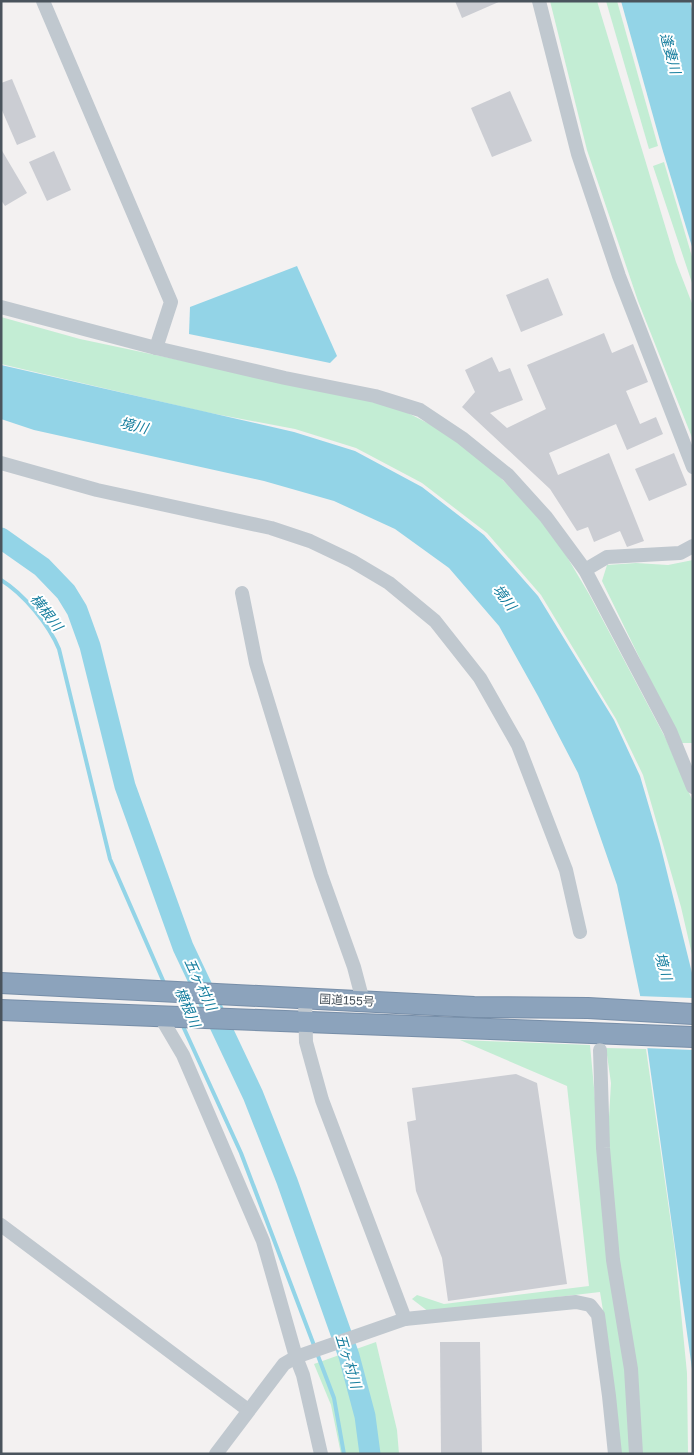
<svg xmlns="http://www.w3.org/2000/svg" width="694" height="1455" font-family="'Golos Text','Noto Sans JP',sans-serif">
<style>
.green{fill:#c3edd4}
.water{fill:#93d4e7}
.pier{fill:#f3f1f1}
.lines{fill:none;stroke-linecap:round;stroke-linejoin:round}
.stream{stroke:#93d4e7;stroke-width:4}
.river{stroke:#93d4e7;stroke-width:21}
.building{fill:#cbcdd3}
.highway-casing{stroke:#778ea8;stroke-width:22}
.minor{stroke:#c0c8cf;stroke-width:14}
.highway{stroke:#8ca3bc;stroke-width:20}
.labels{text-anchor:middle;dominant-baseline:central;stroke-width:4;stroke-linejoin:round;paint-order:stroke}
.street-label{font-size:12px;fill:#4a545d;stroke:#fff}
.water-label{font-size:14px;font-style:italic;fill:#167e9e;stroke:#fff}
</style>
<rect width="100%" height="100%" fill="#f3f1f1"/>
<g class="green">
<path d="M550,1h47l79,261 17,44v134l-55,-139 -51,-151z"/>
<path d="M606,1h11l41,145 -9,3z"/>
<path d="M664,162l29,98v26l-40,-120z"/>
<path d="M1,317l79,22 279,59 45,13 41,21 45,35 37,38 30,35 32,54 77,145 27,63v157l-12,-52 -38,-132 -27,-56 -75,-124 -54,-62 -65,-50 -66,-35 -61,-19 -90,-17 -204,-48z"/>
<path d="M693,560v183h-12l-79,-162 5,-16 29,-2 32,2z"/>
<path d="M460,1040l130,5 20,213 18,111 5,85h-13l-10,-100 -10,-62 -171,20 -17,-13 5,-4 27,9 145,-18 -22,-200z"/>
<path d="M606,1048l40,1 29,202 12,122 1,81h-49l-23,-195 -9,-108 4,-68z"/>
<path d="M376,1342l21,88 2,24h-58l-10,-49 -17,-41z"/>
</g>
<g class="water">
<path d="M621,1h69l3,12v237l-31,-102z"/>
<path d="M297,266l40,90 -7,7 -141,-29 1,-27z"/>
<path d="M1,365l293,67 61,19 67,36 62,48 54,61 76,124 26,56 20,68 33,133v477l-1,-85 -52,-374 -23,-110 -39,-112 -40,-77 -39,-70 -50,-58 -54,-39 -61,-28 -70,-20 -230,-51 -33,-11z"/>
</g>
<path class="pier" d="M637,996l56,2v52l-49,-2z"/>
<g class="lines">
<g class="stream">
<path d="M1,580c23,14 48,45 58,69l51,210 55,126"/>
<path d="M182,1024l59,129 93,245 10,56"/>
</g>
<path class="river" d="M1,538l41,29 24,25 11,18 13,36 35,140 58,161 70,148 34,86 62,175 16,60 5,38"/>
</g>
<g class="building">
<path d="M455,1h46l-39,17z"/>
<path d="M12,79l24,58 -19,8 -16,-37v-25z"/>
<path d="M510,91l22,50 -40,16 -21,-49z"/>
<path d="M1,149l26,44 -22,13 -4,-6z"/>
<path d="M54,151l17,39 -24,11 -18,-39z"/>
<path d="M548,278l15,37 -42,17 -15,-37z"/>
<path d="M604,333l8,20 21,-9 15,38 -22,9 14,33 16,-7 7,17 -36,16 -11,-26 -67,29 9,22 51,-22 35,88 -17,6 -7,-16 -26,11 -6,-15 -11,4 -27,-42 -88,-82 13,-15 -10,-22 27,-13 7,15 11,-4 13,32 -33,13 17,15 39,-19 -19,-44z"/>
<path d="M674,453l13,32 -38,16 -14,-32z"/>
<path d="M516,1074l21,9 30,201 -119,17 -6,-43 -26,-67 -9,-69 9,-2 -4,-32z"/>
<path d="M440,1342h40l2,112h-41z"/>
</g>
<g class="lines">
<g class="highway-casing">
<g id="highway">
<path d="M1,983l473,24 114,1 105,6"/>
<path d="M1,1010l692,27"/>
</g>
</g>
<g class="minor">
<path d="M43,1l128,301 -15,46"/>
<path d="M539,1l39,153 41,122 74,191"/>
<path d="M1,307l155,41 129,30 90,18 45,14 42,28 46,37 38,42 39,53 85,161 23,56"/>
<path d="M1,463l96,27 174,38 39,13 42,20 37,22 46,38 45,57 38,67 48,125 14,62"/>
<path d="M585,570l22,-13 73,-4 13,-7"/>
<path d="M242,593l14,70 65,212 33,92 9,34"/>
<path d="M305,998l1,44 16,58 83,219 171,-17 14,3 8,10 11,81 6,58"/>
<path d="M160,1016l23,39 80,186 33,116 7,18 18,79"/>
<path d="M600,1050l3,98 10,112 18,109 5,85"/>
<path d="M1,1225l247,185"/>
<path d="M216,1454l68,-90 12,-7 109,-38"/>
</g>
<use href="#highway" class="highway"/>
</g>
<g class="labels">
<g class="street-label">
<text transform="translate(347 1000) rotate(3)">国道155号</text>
</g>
<g class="water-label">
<text transform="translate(671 53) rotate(75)">逢妻川</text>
<text transform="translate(134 425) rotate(14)">境川</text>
<text transform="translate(505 597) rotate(53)">境川</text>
<text transform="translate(47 612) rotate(52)">横根川</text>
<text transform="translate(664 966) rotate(75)">境川</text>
<text transform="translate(201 984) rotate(65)">五ヶ村川</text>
<text transform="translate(188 1007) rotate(66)">横根川</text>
<text transform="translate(349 1361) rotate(73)">五ヶ村川</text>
</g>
</g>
<rect width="694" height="1455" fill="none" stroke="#4a545d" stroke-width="5"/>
</svg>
